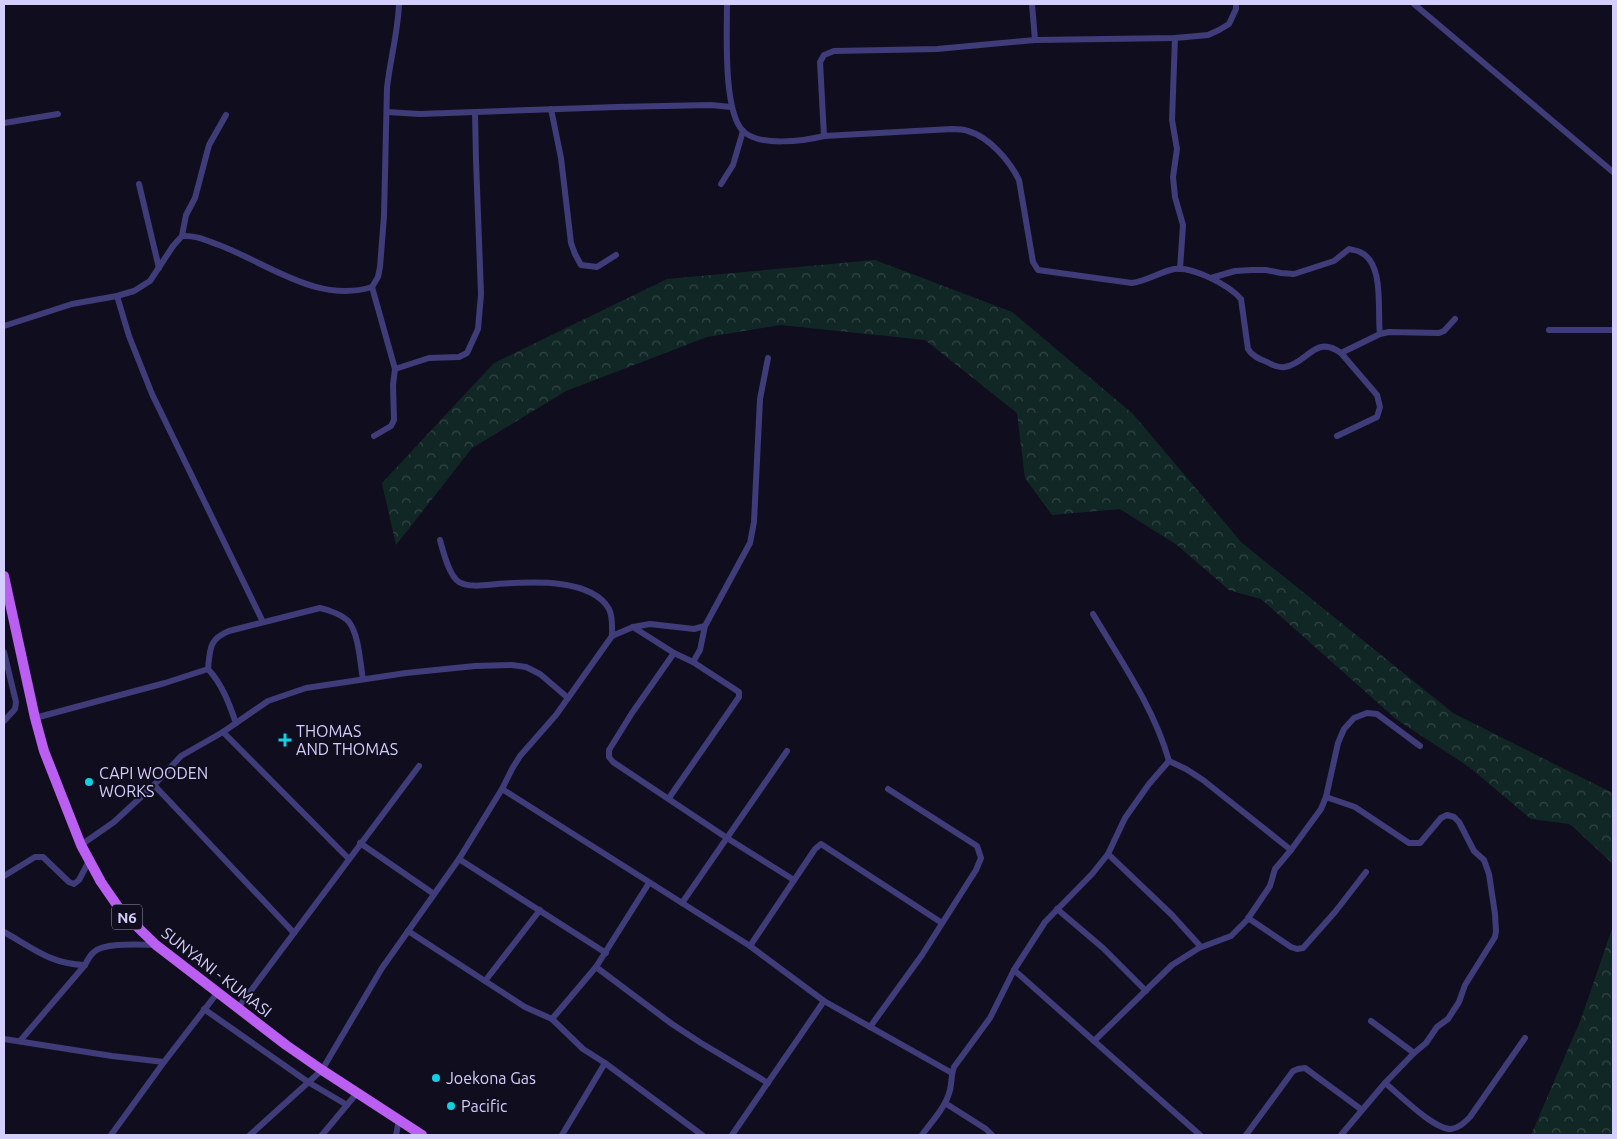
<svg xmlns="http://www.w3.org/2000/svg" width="1617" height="1139" font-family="Ubuntu,sans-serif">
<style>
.forest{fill:url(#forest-crowns)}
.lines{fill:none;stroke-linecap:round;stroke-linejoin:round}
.street{stroke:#3f3c79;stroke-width:6}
.primary{stroke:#bb5ef2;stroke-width:10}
.poi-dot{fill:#12cfe3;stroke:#100e1e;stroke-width:2}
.labels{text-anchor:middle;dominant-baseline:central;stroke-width:4;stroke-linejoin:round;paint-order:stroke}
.shield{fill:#100e1e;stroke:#9894b9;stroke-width:1}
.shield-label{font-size:15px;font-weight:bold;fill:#d3cefb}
.poi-label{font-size:16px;fill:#d3cefb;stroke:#100e1e;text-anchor:start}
.street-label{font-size:16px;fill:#d3cefb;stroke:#100e1e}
</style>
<defs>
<pattern id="forest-crowns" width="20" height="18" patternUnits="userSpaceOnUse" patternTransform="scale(1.25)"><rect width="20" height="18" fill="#112726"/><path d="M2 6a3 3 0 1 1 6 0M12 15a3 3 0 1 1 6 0" fill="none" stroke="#334546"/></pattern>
</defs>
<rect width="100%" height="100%" fill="#100e1e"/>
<g class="forest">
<path d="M875,260l137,52 121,102 109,129 211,170 109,55 51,25v71l-43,-40 -39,-5 -62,-52 -73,-48 -135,-120 -32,-9 -52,-45 -57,-36 -68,6 -27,-37 -8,-65 -92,-73 -144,-15 -74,12 -141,54 -94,57 -76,97 -14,-62 112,-120 173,-84z"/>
<path d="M1613,926v209h-82l50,-116z"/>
</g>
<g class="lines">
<g class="street">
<path d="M727,4c0,28 -4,107 16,127 16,16 61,10 81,5"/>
<path d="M1032,4l3,36"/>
<path d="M1236,4v5l-7,15 -10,6 -11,5 -33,3 -140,2 -98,9 -103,2 -10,4 -4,7 4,74 128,-7c5,0 11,0 16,2 21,6 41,29 51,49l14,82 5,8 94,13c15,-2 28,-11 42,-14 18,-3 55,16 67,30l7,50c4,7 11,10 19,13 5,3 12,6 18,5 23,-4 30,-33 56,-14l36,42 3,12 -3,10 -40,19"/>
<path d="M1414,4l199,168"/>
<path d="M1175,38l-3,82 5,29 -4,28 2,20 8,28 -3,44"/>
<path d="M551,109l10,49 10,85 4,11 6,11 16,2 19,-12"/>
<path d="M387,112l33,2 197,-7 94,-2 20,2"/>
<path d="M4,123l54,-9"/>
<path d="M139,184l20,84"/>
<path d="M721,184l12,-19 10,-34"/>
<path d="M182,236c14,-1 23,4 37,9 48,18 99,59 153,42l23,82 -2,16 1,35 -3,6 -17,10"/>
<path d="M1211,278l24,-7 17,-1h14l15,3 13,1 40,-13 15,-12c3,1 8,1 11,3 25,11 17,59 20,82"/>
<path d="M372,287l6,-10 2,-10 4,-51 3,-128c3,-28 11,-56 12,-84"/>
<path d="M117,296l12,40 23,58 111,228"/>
<path d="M4,326l68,-22 45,-8 17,-5 16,-10 23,-35 9,-10 4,-21 9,-17 14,-53 17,-30"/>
<path d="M1549,330h64"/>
<path d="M1341,353l39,-19 9,-2 50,1 5,-2 11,-12"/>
<path d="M395,369l34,-11 30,-1 8,-4 11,-24 3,-35 -5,-133 -1,-49"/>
<path d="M440,540c3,11 9,36 19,42 10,6 27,3 38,2 31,-2 94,-7 112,25 4,8 3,18 3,27"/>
<path d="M1093,614c28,47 61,94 76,147"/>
<path d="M633,627l41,26 19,9 46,30v5l-70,101"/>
<path d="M674,653l-42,60 -23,37v7l4,5 114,76 67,42"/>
<path d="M693,662l7,-12 5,-24 45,-83 4,-21 6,-123 8,-41"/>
<path d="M208,669c2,-20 1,-30 21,-38l91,-23c9,2 23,7 29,14 10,13 11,41 14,57"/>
<path d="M208,669c14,15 21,34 28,54"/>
<path d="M35,718l130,-35 43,-14"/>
<path d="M4,721l11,-12 1,-7 -12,-50"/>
<path d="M223,732l126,127"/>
<path d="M154,785l140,148"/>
<path d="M502,789l248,157 74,55 128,72"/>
<path d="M1326,797l29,10 54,36h11l21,-25 6,-3 7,2 5,5 15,29 10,9 5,14 6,40 1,17 -1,6 -30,48 -6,17 -11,17 -11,8 -11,16 -12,10 -29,30 -44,52"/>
<path d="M360,843l74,51"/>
<path d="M81,845l33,-23 40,-37 27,-29 42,-24 45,-31 38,-13 100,-15 69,-7 37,-1 14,2 14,7 28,24"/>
<path d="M1108,854l64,61 29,32"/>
<path d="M459,859l147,94"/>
<path d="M4,876l31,-19h8l26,25 5,2 5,-4 10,-19"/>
<path d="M682,903l105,-152"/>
<path d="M1057,909l46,39 43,43"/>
<path d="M1248,918l43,29 6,2 6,-1 32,-36 31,-40"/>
<path d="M408,931l117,76 27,12 31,30 22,14 97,72"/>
<path d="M4,932c29,16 46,32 81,33"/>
<path d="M750,946l65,-97 6,-5 121,79"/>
<path d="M596,967l76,57 29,19 67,40"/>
<path d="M1014,970l186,165"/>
<path d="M485,981l55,-71"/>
<path d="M238,1008l181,-242"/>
<path d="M204,1009l104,73 39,23"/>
<path d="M552,1019l44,-52 53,-84"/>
<path d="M1371,1021l43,32"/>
<path d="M870,1027l52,-72 54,-85 5,-12 -4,-12 -89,-57"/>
<path d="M4,1039l108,17 52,6"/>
<path d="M20,1041l65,-76c2,-4 5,-10 9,-13 10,-10 48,-7 62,-7"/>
<path d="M1094,1041l78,-76 27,-17 32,-12 16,-16 23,-34 5,-17 16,-19 30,-41 5,-12 12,-54 6,-14 10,-11 13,-5 10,1 43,32"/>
<path d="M1385,1083c14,11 49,47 66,46 8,-1 13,-6 19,-12l55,-79"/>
<path d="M945,1103l41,26 6,6"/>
<path d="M111,1135l53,-73 54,-70"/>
<path d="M250,1135l72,-65 60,-102 77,-109 43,-70 10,-20 8,-13 36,-41 56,-79 21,-9 17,-3 44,5 11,-3"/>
<path d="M322,1135l35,-42"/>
<path d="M396,1135l3,-15"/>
<path d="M562,1135l43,-72"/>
<path d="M732,1135l92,-134"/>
<path d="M922,1135c10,-14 24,-28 28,-45 2,-8 1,-15 4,-23l36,-49 24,-48 31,-48 47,-48 16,-20 17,-36 24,-34 20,-23 17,8 17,11 88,70"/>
<path d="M1246,1135l47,-64 5,-2 7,-1 57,42"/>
</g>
<path class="primary" d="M4,576l31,142 9,33 37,94 20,37 20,29 35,34 130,100 36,25 100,65"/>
</g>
<g class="poi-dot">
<path d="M282.5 732.5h5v5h5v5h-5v5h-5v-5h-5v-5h5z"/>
<circle cx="89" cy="782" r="5"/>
<circle cx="436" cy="1078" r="5"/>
<circle cx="451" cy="1106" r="5"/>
</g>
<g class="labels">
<rect class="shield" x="112" y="904.5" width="30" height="25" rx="4"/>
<g class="shield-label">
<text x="127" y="917">N6</text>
</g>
<g class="poi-label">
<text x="296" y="731">THOMAS<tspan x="296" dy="18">AND THOMAS</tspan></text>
<text x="99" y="773">CAPI WOODEN<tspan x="99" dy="18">WORKS</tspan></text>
<text x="446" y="1078">Joekona Gas</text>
<text x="461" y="1106">Pacific</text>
</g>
<g class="street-label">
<text transform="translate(217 972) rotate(38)">SUNYANI - KUMASI</text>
</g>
</g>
<rect width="1617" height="1139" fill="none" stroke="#d3cefb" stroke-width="10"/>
</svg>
